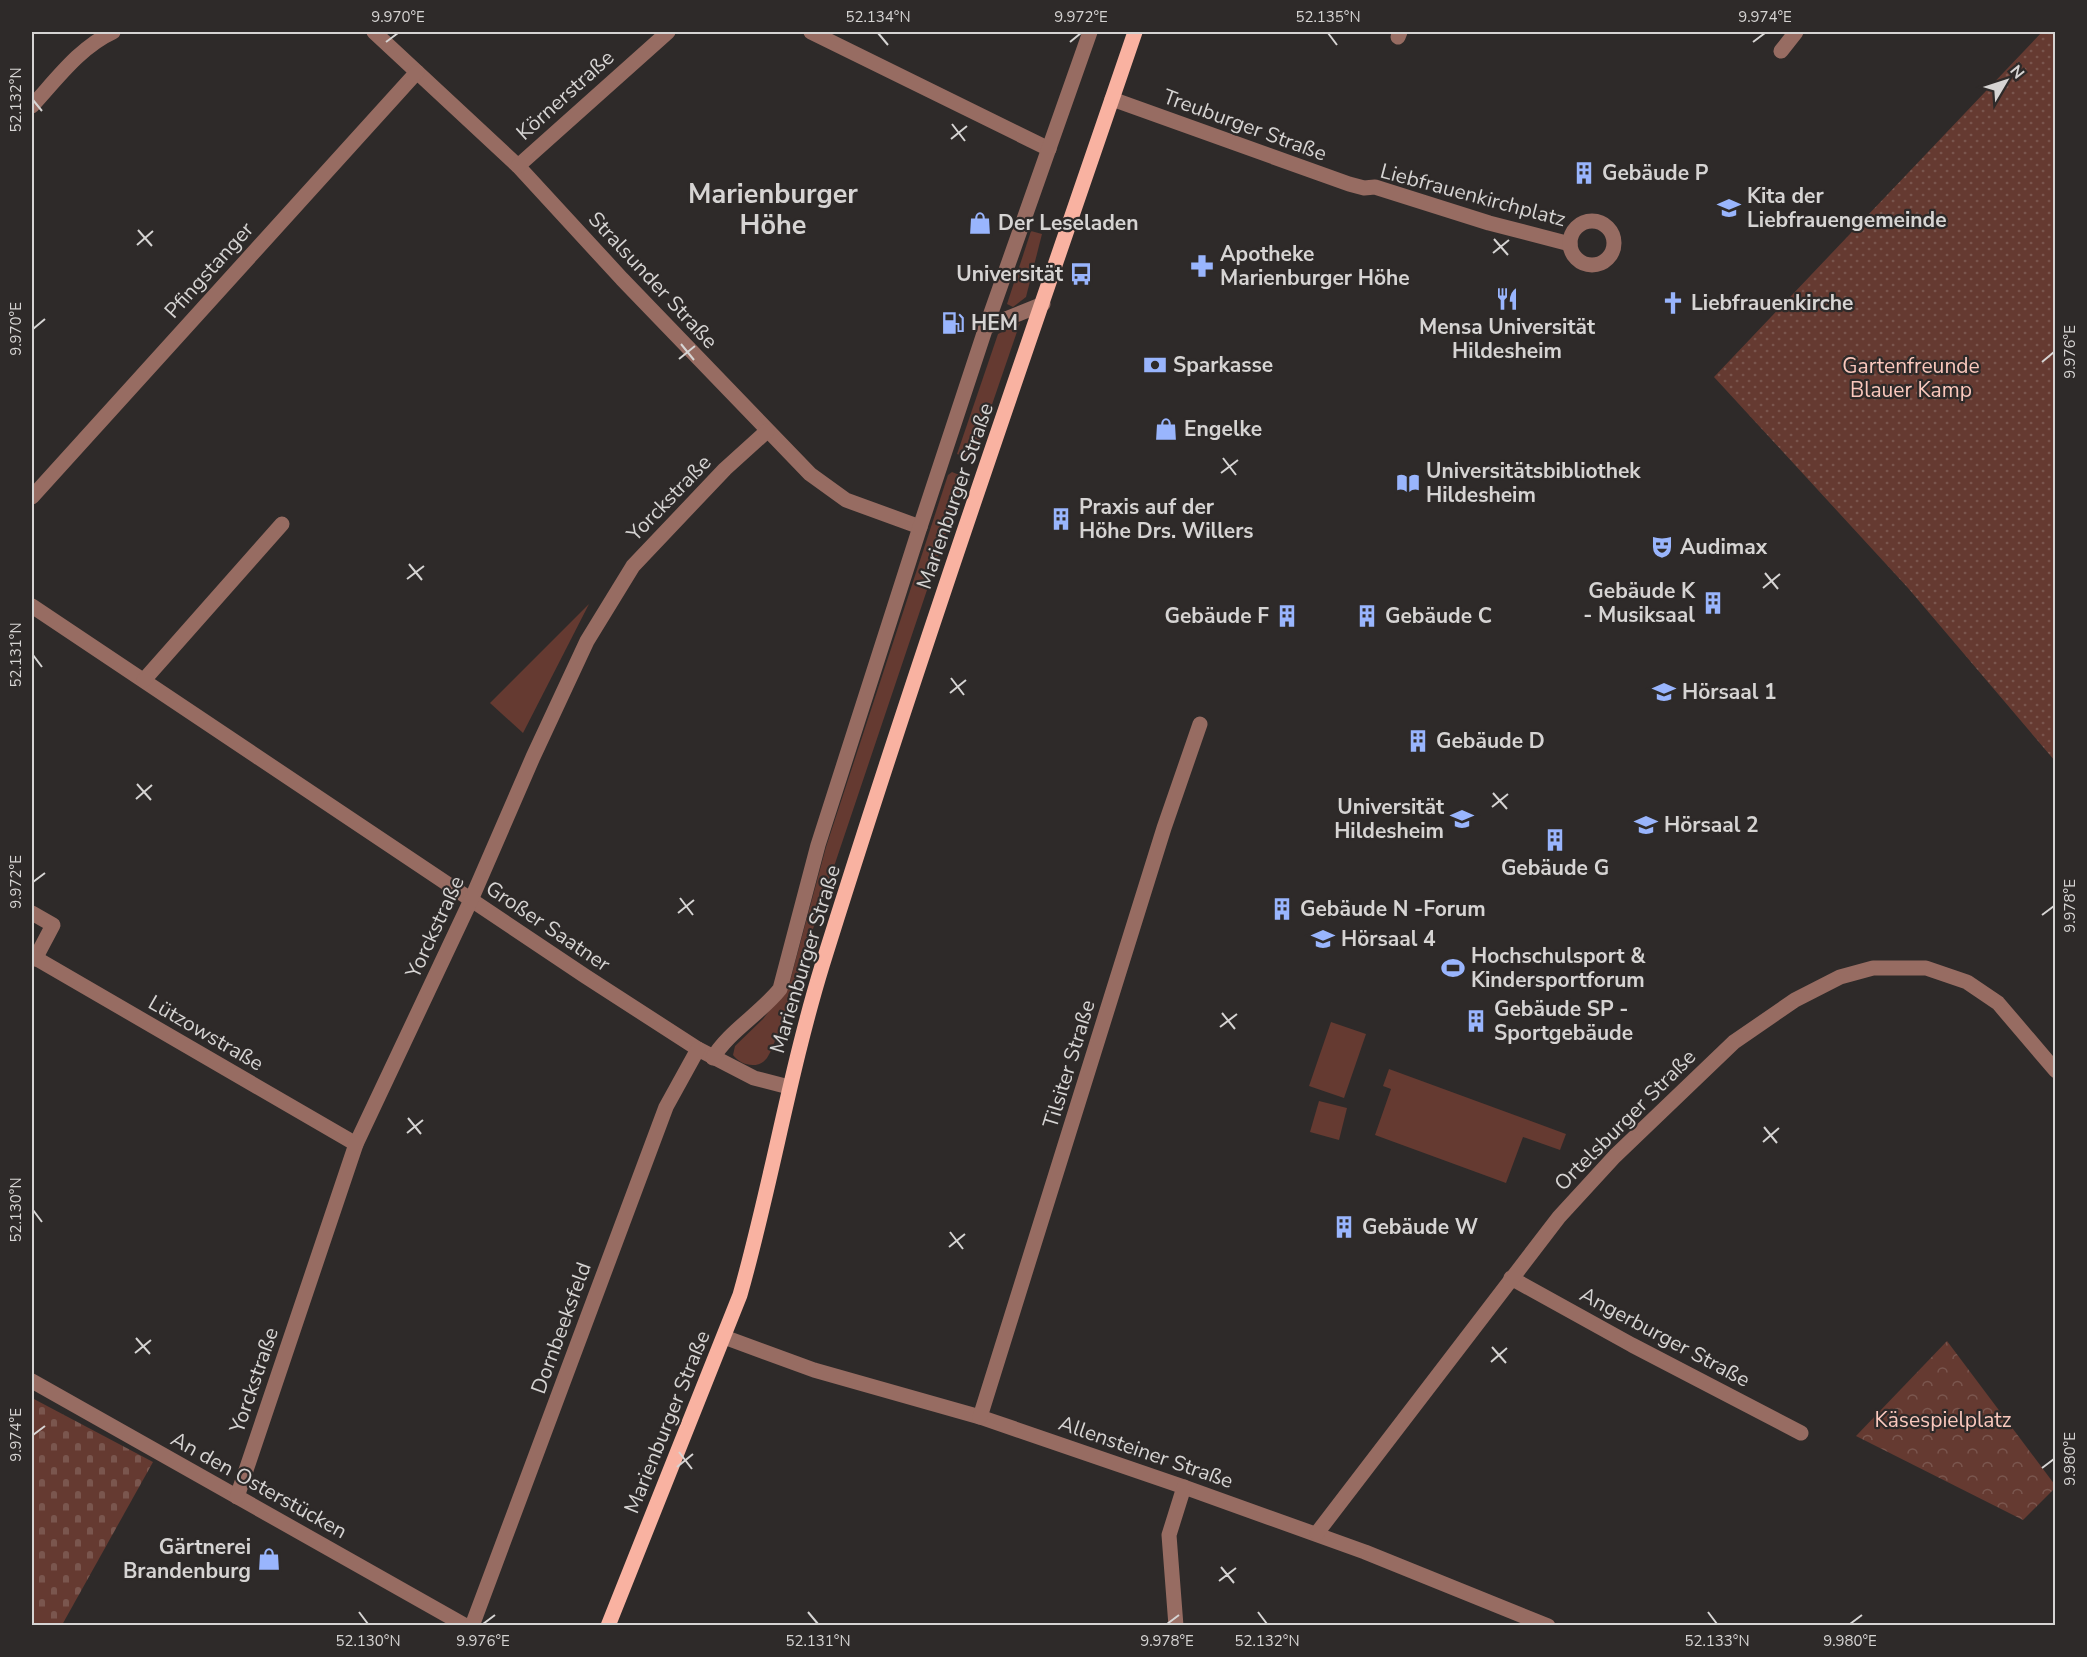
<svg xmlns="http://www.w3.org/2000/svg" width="2087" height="1657" font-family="'Nunito Sans',sans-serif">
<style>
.grass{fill:#653a31}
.cemetery{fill:url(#cemetery-stones)}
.park{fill:url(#park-crowns)}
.garden{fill:url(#garden-dots)}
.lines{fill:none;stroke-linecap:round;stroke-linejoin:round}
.minor{stroke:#976c62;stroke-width:15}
.major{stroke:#f9b2a1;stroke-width:15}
.ticks{fill:none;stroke:#d6d4d3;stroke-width:2}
.labels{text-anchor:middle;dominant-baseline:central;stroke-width:4.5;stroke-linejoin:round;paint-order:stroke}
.street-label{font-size:21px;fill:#d6d4d3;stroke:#2e2a29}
.poi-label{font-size:21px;font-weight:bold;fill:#d6d4d3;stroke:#2e2a29;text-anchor:start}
.park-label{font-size:21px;fill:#fac8bd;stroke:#2e2a29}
.district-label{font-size:27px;font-weight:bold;fill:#d6d4d3;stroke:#2e2a29}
.neatline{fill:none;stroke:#d6d4d3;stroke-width:2}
.ticks-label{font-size:15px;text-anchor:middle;fill:#d6d4d3}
</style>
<defs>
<pattern id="cemetery-stones" width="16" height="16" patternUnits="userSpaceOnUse" patternTransform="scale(1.5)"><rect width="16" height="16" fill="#653a31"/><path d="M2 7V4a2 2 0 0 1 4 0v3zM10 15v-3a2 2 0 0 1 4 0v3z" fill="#7a564e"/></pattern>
<pattern id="park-crowns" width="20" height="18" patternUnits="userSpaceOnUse" patternTransform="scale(1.5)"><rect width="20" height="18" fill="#653a31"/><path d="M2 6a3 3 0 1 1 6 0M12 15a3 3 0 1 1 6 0" fill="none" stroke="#7a564e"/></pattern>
<pattern id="garden-dots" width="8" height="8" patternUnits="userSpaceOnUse" patternTransform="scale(1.5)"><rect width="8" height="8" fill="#653a31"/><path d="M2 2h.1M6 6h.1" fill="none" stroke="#7a564e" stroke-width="1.8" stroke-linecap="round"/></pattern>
</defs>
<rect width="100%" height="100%" fill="#2e2a29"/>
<g class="grass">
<path d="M1031,231l11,3 -16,63 -13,10 -6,-3z"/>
<path d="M1020,323l-47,137 -16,-6 41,-120z"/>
<path d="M952,472l10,4 2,4 -187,556c-3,7 -6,16 -10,22 -9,12 -27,7 -34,-3l2,-9 28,-27 26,-34 37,-138 122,-372z"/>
<path d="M589,604l-66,129 -33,-30z"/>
<path d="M1331,1022l35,12 -22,64 -35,-12z"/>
<path d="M1389,1069l177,65 -6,16 -37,-13 -17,46 -131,-48 16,-46 -8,-3z"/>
<path d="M1319,1101l28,7 -8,32 -29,-8z"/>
</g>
<path class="cemetery" d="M32,1398l121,64 -91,163h-30z"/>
<path class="park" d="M1947,1341l108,144v3l-32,32 -167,-84z"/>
<path class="garden" d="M2042,32h14l-1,729 -147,-173 -194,-211z"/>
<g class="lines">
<g class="minor">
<path d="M374,32l144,134 104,113 188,195 36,26 74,27"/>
<path d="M811,32l238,117"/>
<path d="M1398,37l2,-5"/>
<path d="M1781,51l15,-19"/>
<path d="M1112,99l237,85 15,4 11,-1 114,36 81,21"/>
<path d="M32,106c24,-26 48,-59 81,-74"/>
<path d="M518,166l150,-134"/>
<circle cx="1592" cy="243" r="22"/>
<path d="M986,327l57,-23"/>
<path d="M32,497l385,-425"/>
<path d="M32,606l553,370 113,73 56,29 35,9"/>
<path d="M144,680l138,-156"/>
<path d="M32,913l21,12 -18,34"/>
<path d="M32,956l324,188"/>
<path d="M713,1058c14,-25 48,-45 67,-69l38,-144 102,-318 66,-200 104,-295"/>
<path d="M1511,1278l121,67 169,88"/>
<path d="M724,1337l90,33 166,47 204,70 181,65 183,74"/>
<path d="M32,1381l434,245"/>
<path d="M980,1417l184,-589 36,-104"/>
<path d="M237,1497l119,-353 115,-244 62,-143 54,-116 46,-75 92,-97 42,-38"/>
<path d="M1317,1533l242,-316 56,-61 119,-114 61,-42 45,-23 33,-9h53l41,14 31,21 58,68"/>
<path d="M472,1626l194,-519 32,-58"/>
<path d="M1176,1626l-7,-91 15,-48"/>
</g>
<path class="major" d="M608,1626l132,-331c31,-109 49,-221 82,-329 98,-314 207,-624 313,-934"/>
</g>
<path class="ticks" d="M878,33l10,12M1328,33l9,12M386,42l12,-9M1070,42l11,-9M1753,42l12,-9M33,100l9,11M952,124l13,17M951,139l16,-13M138,230l14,16M1494,239l14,16M137,245l16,-14M1493,253l16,-13M33,329l12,-10M681,344l13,16M679,359l16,-13M2042,362l12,-10M1223,458l13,17M1221,473l17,-13M409,564l13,16M1765,573l13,16M407,579l17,-13M1763,588l17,-14M33,655l9,12M951,678l13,17M950,693l16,-13M137,784l14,16M1493,793l14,16M136,799l16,-14M1492,807l16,-13M33,882l12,-9M680,898l13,17M678,913l16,-13M2042,915l12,-9M1222,1013l13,16M1220,1027l17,-13M408,1118l13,16M1764,1127l13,16M407,1133l16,-13M1763,1142l16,-14M33,1210l9,12M950,1232l13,17M949,1247l16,-13M136,1338l14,16M1492,1347l14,16M135,1353l16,-13M1491,1362l16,-14M33,1435l12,-9M679,1452l13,17M677,1467l16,-13M2042,1468l12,-9M1221,1567l13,16M1219,1581l17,-13M359,1612l9,12M808,1612l10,12M1258,1612l9,12M1708,1612l9,12M483,1624l12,-9M1167,1624l12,-9M1850,1624l12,-9"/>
<defs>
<g id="building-bare" transform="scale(1.8)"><path d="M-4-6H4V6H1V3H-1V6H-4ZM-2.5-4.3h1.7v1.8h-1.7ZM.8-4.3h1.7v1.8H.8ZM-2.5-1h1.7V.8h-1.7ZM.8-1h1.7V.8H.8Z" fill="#99b5fd" stroke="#2e2a29" stroke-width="2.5" paint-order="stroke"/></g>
<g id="school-bare" transform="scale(1.8)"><path d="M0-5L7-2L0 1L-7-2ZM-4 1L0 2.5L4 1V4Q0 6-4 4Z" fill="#99b5fd" stroke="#2e2a29" stroke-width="2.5" paint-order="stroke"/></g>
<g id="shop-bare" transform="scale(1.8)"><path d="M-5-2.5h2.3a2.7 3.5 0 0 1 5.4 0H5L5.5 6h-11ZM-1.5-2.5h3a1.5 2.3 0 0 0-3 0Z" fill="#99b5fd" stroke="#2e2a29" stroke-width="2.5" paint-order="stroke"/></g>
<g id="pharmacy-bare" transform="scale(1.8)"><path d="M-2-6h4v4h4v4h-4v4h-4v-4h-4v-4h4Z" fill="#99b5fd" stroke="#2e2a29" stroke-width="2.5" paint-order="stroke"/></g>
<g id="bus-bare" transform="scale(1.8)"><path d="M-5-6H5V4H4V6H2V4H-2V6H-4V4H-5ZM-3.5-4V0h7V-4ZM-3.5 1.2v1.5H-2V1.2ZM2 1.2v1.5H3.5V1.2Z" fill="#99b5fd" stroke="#2e2a29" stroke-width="2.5" paint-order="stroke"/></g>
<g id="restaurant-bare" transform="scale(1.8)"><path d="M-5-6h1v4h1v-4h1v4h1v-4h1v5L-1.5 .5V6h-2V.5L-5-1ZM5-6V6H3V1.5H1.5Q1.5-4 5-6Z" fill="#99b5fd" stroke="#2e2a29" stroke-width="2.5" paint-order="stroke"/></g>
<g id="church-bare" transform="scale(1.8)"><path d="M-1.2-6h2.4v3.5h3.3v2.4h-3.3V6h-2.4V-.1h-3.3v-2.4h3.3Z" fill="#99b5fd" stroke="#2e2a29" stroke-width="2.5" paint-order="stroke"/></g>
<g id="fuel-bare" transform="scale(1.8)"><path d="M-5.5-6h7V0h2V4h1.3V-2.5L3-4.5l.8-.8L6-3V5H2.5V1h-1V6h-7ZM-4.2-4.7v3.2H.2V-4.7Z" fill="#99b5fd" stroke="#2e2a29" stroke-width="2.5" paint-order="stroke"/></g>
<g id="bank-bare" transform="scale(1.8)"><path d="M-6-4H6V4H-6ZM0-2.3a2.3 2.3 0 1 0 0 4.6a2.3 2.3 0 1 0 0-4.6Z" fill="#99b5fd" stroke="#2e2a29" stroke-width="2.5" paint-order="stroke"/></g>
<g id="library-bare" transform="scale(1.8)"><path d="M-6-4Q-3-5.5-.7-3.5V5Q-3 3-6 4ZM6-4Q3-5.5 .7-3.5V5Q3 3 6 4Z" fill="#99b5fd" stroke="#2e2a29" stroke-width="2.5" paint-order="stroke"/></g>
<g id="theatre-bare" transform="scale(1.8)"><path d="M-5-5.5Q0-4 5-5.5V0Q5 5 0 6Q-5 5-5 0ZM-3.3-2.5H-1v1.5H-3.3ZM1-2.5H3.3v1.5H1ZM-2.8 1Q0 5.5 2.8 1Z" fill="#99b5fd" stroke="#2e2a29" stroke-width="2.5" paint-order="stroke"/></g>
<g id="university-bare" transform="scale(1.8)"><path d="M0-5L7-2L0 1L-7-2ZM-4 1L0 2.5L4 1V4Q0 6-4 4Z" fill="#99b5fd" stroke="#2e2a29" stroke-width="2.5" paint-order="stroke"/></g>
<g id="stadium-bare" transform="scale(1.8)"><path d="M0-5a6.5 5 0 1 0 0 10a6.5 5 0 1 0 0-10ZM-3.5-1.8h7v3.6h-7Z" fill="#99b5fd" stroke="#2e2a29" stroke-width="2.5" paint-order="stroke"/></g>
</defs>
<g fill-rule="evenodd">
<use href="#building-bare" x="1584" y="173"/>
<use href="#school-bare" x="1729" y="208"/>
<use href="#shop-bare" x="980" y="223"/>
<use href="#pharmacy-bare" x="1202" y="266"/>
<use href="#bus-bare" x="1081" y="274"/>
<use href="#restaurant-bare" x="1507" y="299"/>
<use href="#church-bare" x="1673" y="303"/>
<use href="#fuel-bare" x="953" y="323"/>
<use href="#bank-bare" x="1155" y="365"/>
<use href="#shop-bare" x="1166" y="429"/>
<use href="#library-bare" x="1408" y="483"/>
<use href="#building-bare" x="1061" y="519"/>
<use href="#theatre-bare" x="1662" y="547"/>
<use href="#building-bare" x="1713" y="603"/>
<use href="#building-bare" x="1287" y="616"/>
<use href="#building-bare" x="1367" y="616"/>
<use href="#university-bare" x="1664" y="692"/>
<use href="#building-bare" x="1418" y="741"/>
<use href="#university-bare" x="1462" y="819"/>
<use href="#university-bare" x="1646" y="825"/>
<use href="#building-bare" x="1555" y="840"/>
<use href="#building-bare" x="1282" y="909"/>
<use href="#university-bare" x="1323" y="939"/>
<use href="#stadium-bare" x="1453" y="968"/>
<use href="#building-bare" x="1476" y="1021"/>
<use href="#building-bare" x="1344" y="1227"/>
<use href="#shop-bare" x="269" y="1559"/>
</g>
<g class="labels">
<g class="street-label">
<text transform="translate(565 95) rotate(-42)">Körnerstraße</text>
<text transform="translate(1245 125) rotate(20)">Treuburger Straße</text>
<text transform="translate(1473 195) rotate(15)">Liebfrauenkirchplatz</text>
<text transform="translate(209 270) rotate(-48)">Pfingstanger</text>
<text transform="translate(653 280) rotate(47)">Stralsunder Straße</text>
<text transform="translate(955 496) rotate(-71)">Marienburger Straße</text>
<text transform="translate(669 498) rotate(-46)">Yorckstraße</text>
<text transform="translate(548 926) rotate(34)">Großer Saatner</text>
<text transform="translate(435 927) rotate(-65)">Yorckstraße</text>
<text transform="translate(805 959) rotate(-73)">Marienburger Straße</text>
<text transform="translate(206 1033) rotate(30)">Lützowstraße</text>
<text transform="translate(1069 1064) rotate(-73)">Tilsiter Straße</text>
<text transform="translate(1625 1120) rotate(-45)">Ortelsburger Straße</text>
<text transform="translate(561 1328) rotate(-70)">Dornbeeksfeld</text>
<text transform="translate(1665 1337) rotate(28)">Angerburger Straße</text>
<text transform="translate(254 1380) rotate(-71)">Yorckstraße</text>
<text transform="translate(667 1422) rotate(-68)">Marienburger Straße</text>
<text transform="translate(1146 1452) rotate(19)">Allensteiner Straße</text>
<text transform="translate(259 1485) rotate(29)">An den Osterstücken</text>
</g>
<g class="poi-label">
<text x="1602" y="173">Gebäude P</text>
<text x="1747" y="196">Kita der<tspan x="1747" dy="24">Liebfrauengemeinde</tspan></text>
<text x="998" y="223">Der Leseladen</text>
<text x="1220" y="254">Apotheke<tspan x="1220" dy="24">Marienburger Höhe</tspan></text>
<text x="1063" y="274" text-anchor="end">Universität</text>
<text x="1691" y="303">Liebfrauenkirche</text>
<text x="971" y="323">HEM</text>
<text x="1507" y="327" text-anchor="middle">Mensa Universität<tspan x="1507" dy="24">Hildesheim</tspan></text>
<text x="1173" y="365">Sparkasse</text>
<text x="1184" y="429">Engelke</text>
<text x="1426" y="471">Universitätsbibliothek<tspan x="1426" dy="24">Hildesheim</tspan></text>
<text x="1079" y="507">Praxis auf der<tspan x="1079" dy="24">Höhe Drs. Willers</tspan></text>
<text x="1680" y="547">Audimax</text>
<text x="1695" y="591" text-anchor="end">Gebäude K<tspan x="1695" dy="24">- Musiksaal</tspan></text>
<text x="1269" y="616" text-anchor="end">Gebäude F</text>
<text x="1385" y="616">Gebäude C</text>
<text x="1682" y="692">Hörsaal 1</text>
<text x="1436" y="741">Gebäude D</text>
<text x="1444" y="807" text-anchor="end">Universität<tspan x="1444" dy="24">Hildesheim</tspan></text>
<text x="1664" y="825">Hörsaal 2</text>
<text x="1555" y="868" text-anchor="middle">Gebäude G</text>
<text x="1300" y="909">Gebäude N -Forum</text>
<text x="1341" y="939">Hörsaal 4</text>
<text x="1471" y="956">Hochschulsport &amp;<tspan x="1471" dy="24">Kindersportforum</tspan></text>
<text x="1494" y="1009">Gebäude SP -<tspan x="1494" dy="24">Sportgebäude</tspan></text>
<text x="1362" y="1227">Gebäude W</text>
<text x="251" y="1547" text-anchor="end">Gärtnerei<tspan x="251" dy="24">Brandenburg</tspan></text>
</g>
<g class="park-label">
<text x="1911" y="366">Gartenfreunde<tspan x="1911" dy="24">Blauer Kamp</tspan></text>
<text x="1943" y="1420">Käsespielplatz</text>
</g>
<g class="district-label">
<text x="773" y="194">Marienburger<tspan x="773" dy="31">Höhe</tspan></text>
</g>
</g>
<rect width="2087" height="1657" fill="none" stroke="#2e2a29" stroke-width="66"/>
<g transform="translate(2006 81) rotate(51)" stroke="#2e2a29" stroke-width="4.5" paint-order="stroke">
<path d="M0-4.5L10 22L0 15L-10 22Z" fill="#d6d4d3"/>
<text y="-9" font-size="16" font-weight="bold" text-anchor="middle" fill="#d6d4d3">N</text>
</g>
<rect x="33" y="33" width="2021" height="1591" class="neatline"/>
<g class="ticks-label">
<text x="398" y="22">9.970°E</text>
<text x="878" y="22">52.134°N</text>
<text x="1081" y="22">9.972°E</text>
<text x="1328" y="22">52.135°N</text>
<text x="1765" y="22">9.974°E</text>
<text transform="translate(16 100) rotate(-90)" y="5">52.132°N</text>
<text transform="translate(16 329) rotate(-90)" y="5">9.970°E</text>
<text transform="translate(2070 352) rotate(-90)" y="5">9.976°E</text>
<text transform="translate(16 655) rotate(-90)" y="5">52.131°N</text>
<text transform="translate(16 882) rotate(-90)" y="5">9.972°E</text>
<text transform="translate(2070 906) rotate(-90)" y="5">9.978°E</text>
<text transform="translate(16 1210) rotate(-90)" y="5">52.130°N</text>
<text transform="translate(16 1435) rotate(-90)" y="5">9.974°E</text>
<text transform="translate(2070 1459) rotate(-90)" y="5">9.980°E</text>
<text x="368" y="1646">52.130°N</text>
<text x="483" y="1646">9.976°E</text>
<text x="818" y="1646">52.131°N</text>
<text x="1167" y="1646">9.978°E</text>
<text x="1267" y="1646">52.132°N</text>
<text x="1717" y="1646">52.133°N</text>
<text x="1850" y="1646">9.980°E</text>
</g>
</svg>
